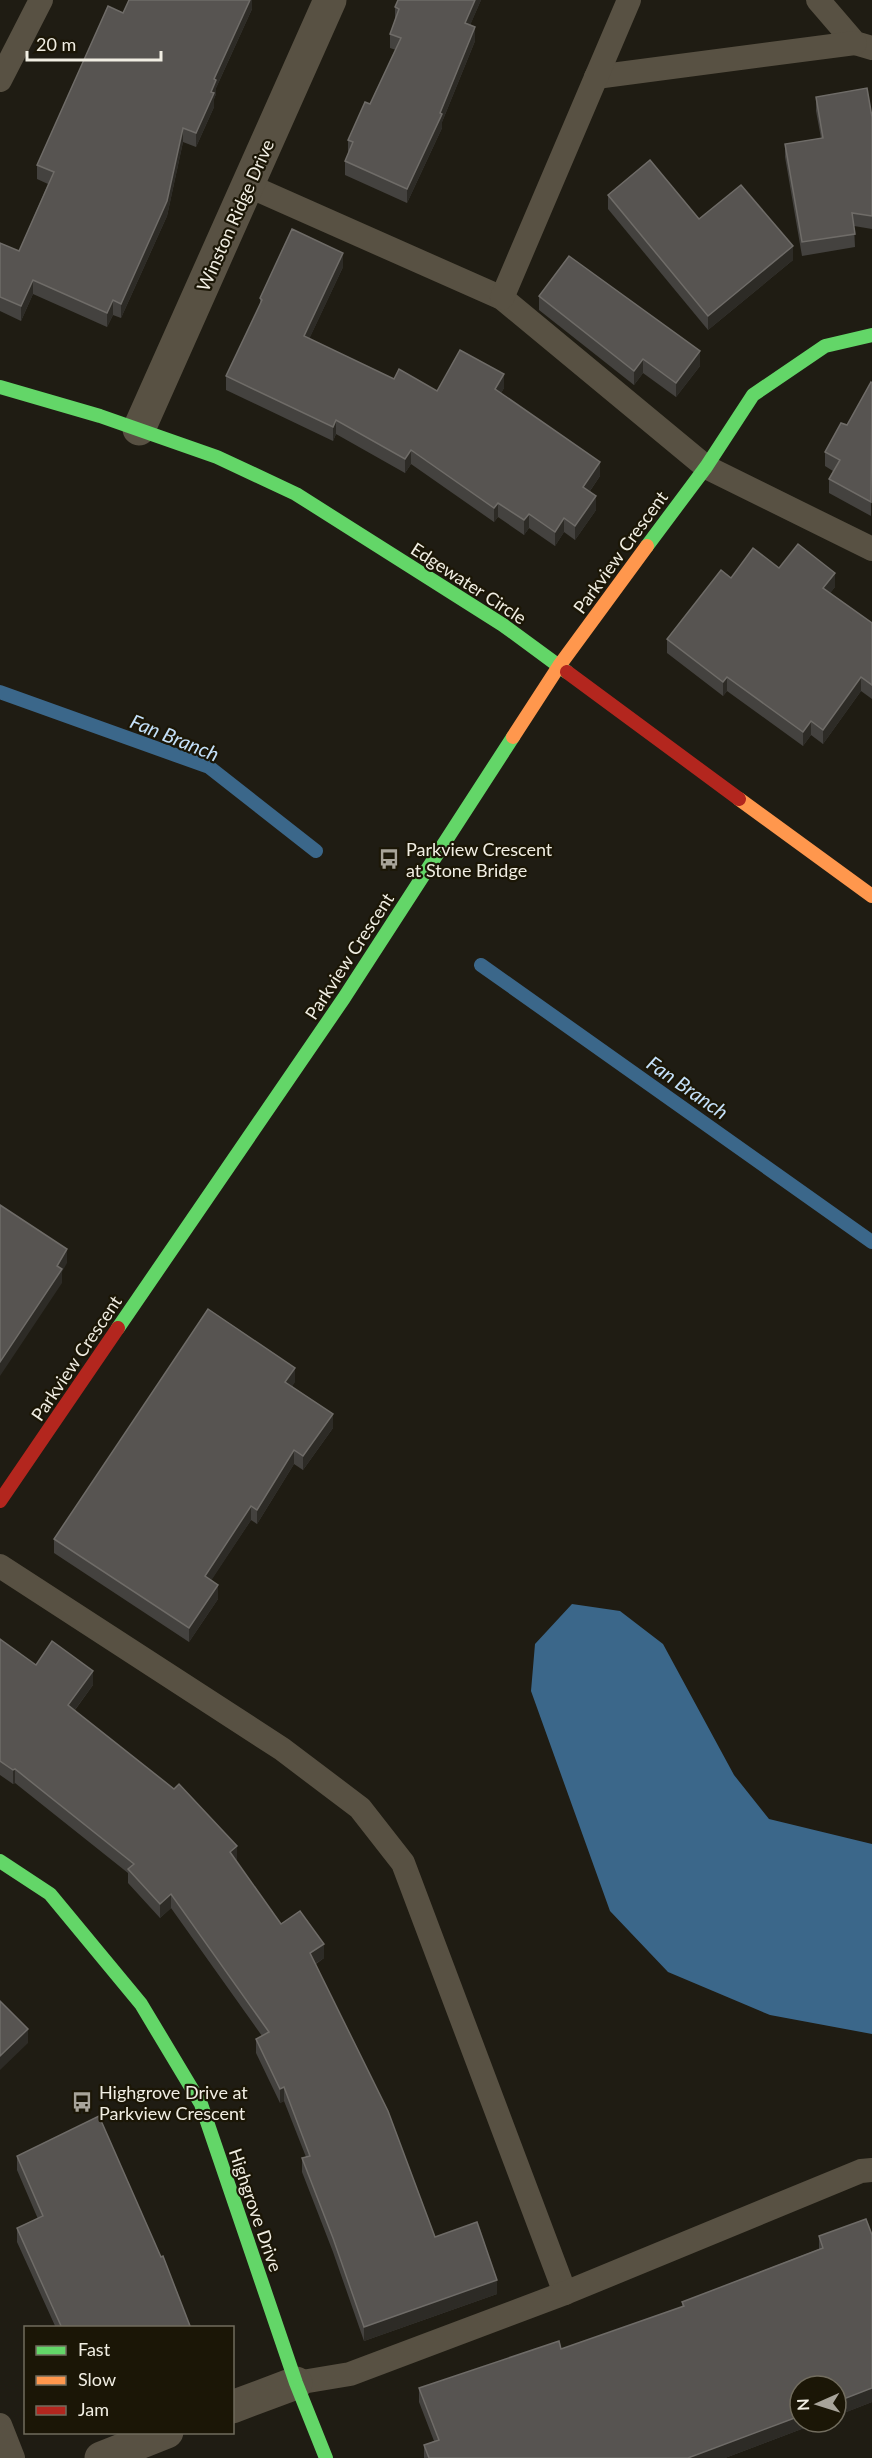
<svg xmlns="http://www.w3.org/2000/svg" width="872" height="2458" font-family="Lato,sans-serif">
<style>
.water{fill:#3b678a}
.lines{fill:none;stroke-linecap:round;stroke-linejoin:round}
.stream{stroke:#3b678a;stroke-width:14}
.lane{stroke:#585143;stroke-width:24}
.street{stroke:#585143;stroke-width:33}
.fast{stroke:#63d668;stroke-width:14}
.slow{stroke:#ff974d;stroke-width:14}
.jam{stroke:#b3261e;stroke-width:14}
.wall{fill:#44423f}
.shaded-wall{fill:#2d2b26}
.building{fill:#575451;stroke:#6f6c68;stroke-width:1.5}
.labels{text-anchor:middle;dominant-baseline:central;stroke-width:4.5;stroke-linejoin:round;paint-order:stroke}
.street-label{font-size:18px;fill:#f1eee3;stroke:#1b1606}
.poi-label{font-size:18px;fill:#f1eee3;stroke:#1b1606;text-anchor:start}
.water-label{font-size:20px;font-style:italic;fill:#c5e1fa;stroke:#1b1606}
</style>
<rect width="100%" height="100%" fill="#1f1c13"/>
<path class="water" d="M572,1604l48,7 43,33 71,131 35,44 103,25v190l-102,-19 -102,-43 -58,-61 -79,-220 4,-47z"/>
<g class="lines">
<g class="stream">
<path d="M0,692l209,75 107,84"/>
<path d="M481,965l391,277"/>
</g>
<g class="lane">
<path d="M818,0l37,43 17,5"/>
<path d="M596,77l259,-34"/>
<path d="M0,80l41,-80"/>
<path d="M249,186l253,112 204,169 166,82"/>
<path d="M502,298l127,-298"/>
<path d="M0,1566l282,183 78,59 43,55 162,430"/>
<path d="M296,2383l54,-9 215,-81 296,-122 11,-1"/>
<path d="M0,2425l13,33"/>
</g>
<g class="street">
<path d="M139,429l191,-429"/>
<path d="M232,2407l64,-24"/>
<path d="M101,2458l66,-26"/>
</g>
<g class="fast">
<path d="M0,387l100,29 117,41 79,37 207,131 64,47"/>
<path d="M647,546l59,-79 47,-72 72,-49 47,-11"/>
<path d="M118,1328l226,-330 169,-261"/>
<path d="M0,1861l50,33 91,110 60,100 95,279 30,75"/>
</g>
<g class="slow">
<path d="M513,737l46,-71 88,-120"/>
<path d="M739,799l133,97"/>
</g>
<g class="jam">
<path d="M567,672l172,127"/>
<path d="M0,1501l118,-173"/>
</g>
</g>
<g class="wall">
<path d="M252,0v9l-36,79v6l-2,5v8l-18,40 -13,-5 -16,74 -46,102 -8,-3 -6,12 -74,-33 -12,27 -21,-10v-68l19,8 29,-67 -11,-5v-14l86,-152z"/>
<path d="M481,0l-11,25 5,16 -33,81v6l-35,75 -62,-28v-14l3,-7v-14l22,-36 26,-54 -6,-2v-14l5,-14v-13z"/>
<path d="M816,97l56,20v112l-18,-3 1,21 -53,9 -17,-99v-13l36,-6 -5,-27z"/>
<path d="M608,195l91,24 94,41 -85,70 -100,-121z"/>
<path d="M343,267l-34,72 85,40 43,12 67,-3 -3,5 99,83 -10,15 6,19 -21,30 -11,-8 -9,14 -26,-18 -5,7 -26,-18 -4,5 -83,-58 -6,9 -69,-39 -3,7 -107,-51v-14l34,-70v-8z"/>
<path d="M539,296l161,70 -24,31 -33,-24 -9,12 -95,-75z"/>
<path d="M872,383l-1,133 -42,-23v-14l4,-8 -8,-5v-14l22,-27z"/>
<path d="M779,568l56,19 -5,6 42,30v76l-11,-8 -38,53 -12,-9 -8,11 -76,-55 -4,5 -56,-43v-14l64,-61z"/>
<path d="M295,1382l-3,4 41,42 -30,42 -9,-6 -37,60 -6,-4 -40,60 7,19 -29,43 -135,-89v-14z"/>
<path d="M0,1639l36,26 57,20 -18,25 162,150 -1,1 45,63 43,34 -8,6 119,273 62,57 -133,47 -31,-89 -31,-80v-14l4,-1 -22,-56 -4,2 -24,-50v-14l6,-3 -91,-128 -11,10 -32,-35v-10l-113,-90 -2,1 -13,-9z"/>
<path d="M17,2156l173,172h-134l-39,-86v-14l21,-9 -21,-49z"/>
<path d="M872,2235v167l-36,14v-30l-36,36h20l-95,36h-301v-13l10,-4 -15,-39v-14l142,-39 121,-42v-5l137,-53v-13z"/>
</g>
<g class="shaded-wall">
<path d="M250,0h2v9l-36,79v6l-2,5v8l-18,40v-14l15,-41 3,-13z"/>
<path d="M475,0h6l-16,37v-14z"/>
<path d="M475,27v14l-33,81v6l-35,75v-14z"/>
<path d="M183,128v14l-16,74 -46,102v-14z"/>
<path d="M793,246v14l-85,70v-14z"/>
<path d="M343,253v14l-39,83v-14z"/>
<path d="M33,280v14l-12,27v-15z"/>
<path d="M113,300v15l-6,12v-14z"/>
<path d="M700,351v15l-24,31v-14z"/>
<path d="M643,359v14l-9,12v-14z"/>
<path d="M504,374v14l-9,15v-14z"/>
<path d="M336,420v14l-3,7v-14z"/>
<path d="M411,450v14l-6,9v-14z"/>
<path d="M600,462v14l-17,25v-14z"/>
<path d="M596,496v14l-21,30v-14z"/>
<path d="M498,503v14l-4,5v-14z"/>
<path d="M529,514v14l-5,7v-15z"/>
<path d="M564,518v14l-9,14v-14z"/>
<path d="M835,573v14l-12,15v-14z"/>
<path d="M727,677v14l-4,5v-14z"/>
<path d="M861,677v14l-38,53v-14z"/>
<path d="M811,721v14l-8,11v-14z"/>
<path d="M67,1249v14l-5,9v11l-62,93v-14z"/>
<path d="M295,1368v14l-10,14v-14z"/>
<path d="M333,1414v14l-30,42v-14z"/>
<path d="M294,1450v14l-37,60v-14z"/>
<path d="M251,1506v14l-46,70v-14z"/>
<path d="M218,1585v14l-29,43v-14z"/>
<path d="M93,1671v14l-25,34v-14z"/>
<path d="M15,1769v14l-2,1v-14z"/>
<path d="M237,1846v14l-7,6v-14z"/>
<path d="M171,1894v14l-11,10v-14z"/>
<path d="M324,1944v14l-14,9v-14z"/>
<path d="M28,2029v14l-28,27v-14z"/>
<path d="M284,2087v14l-4,2v-14z"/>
<path d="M497,2280v14l-133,47v-14z"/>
<path d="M872,2388v14l-36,14v-14z"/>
<path d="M800,2416v6h20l-95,36h-37z"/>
</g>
<g class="building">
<path d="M129,0h121l-36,79 2,1 -5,12 3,1 -18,40 -13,-5 -16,73 -46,103 -8,-4 -6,13 -74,-33 -12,26 -21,-9v-54l19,8 35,-79 -17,-7 71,-159 15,7z"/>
<path d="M398,0h77l-10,23 10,4 -35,86 2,1 -35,75 -62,-28 8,-19 -5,-2 17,-38 5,2 31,-66 -11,-4 9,-25 -4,-2z"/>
<path d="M867,88l5,29v99l-20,-3 3,21 -53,8 -17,-98 38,-6 -7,-41z"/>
<path d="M650,160l49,59 42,-34 52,61 -85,70 -100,-121z"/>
<path d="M292,229l51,24 -39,83 90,43 5,-10 38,22 23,-41 44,24 -9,15 105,73 -17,25 13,9 -21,30 -11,-8 -9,14 -26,-18 -5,6 -26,-17 -4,5 -83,-58 -6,9 -69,-39 -3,7 -107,-51 36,-76 -2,-2z"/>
<path d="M569,256l131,95 -24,32 -33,-24 -9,12 -95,-75z"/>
<path d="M871,382l1,1 -1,119 -42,-23 11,-19 -15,-8 16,-29 6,2z"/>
<path d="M798,544l37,29 -12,15 49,35v62l-11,-8 -38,53 -12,-9 -8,11 -76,-55 -4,5 -56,-43 54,-69 10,8 22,-30 26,20z"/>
<path d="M0,1205l67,44 -10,17 5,3 -62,93z"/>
<path d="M208,1309l87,59 -10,14 48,32 -30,42 -9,-6 -37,60 -6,-4 -46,70 13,9 -29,43 -135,-89z"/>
<path d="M0,1639l36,26 16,-24 41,30 -25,34 106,84 5,-5 58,62 -7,6 51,72 19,-13 24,33 -14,9 78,158 47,126 42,-15 20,58 -133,47 -31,-89 -31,-80 8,-2 -26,-69 -4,2 -24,-50 13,-7 -98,-138 -11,10 -32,-35 6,-5 -119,-95 -2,1 -13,-9z"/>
<path d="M0,2001l28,28 -28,27z"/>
<path d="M99,2116l62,141 2,-1 27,70 -4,2h-124l-45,-100 26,-12 -26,-60z"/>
<path d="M866,2219l6,16v153l-36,14v-16h-36v30l-112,42h-259l-5,-13 15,-5 -20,-52 140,-47 2,8 123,-43 -2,-4 141,-54 -4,-12z"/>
</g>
<defs>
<g id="bus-bare" transform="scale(1.62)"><path d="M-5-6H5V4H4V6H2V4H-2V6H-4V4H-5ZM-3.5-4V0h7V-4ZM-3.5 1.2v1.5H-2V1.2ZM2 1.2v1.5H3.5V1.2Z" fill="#a8a49a" stroke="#1b1606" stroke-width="2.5" paint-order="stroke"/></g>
</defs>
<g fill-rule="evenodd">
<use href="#bus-bare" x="389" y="859"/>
<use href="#bus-bare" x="82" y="2102"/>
</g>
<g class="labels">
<g class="street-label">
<text transform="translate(235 215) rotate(-66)">Winston Ridge Drive</text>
<text transform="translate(620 552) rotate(-54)">Parkview Crescent</text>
<text transform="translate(469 583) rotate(33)">Edgewater Circle</text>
<text transform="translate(349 956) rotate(-57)">Parkview Crescent</text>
<text transform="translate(76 1358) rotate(-56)">Parkview Crescent</text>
<text transform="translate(256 2210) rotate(71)">Highgrove Drive</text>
</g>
<g class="poi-label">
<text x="406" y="849">Parkview Crescent<tspan x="406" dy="21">at Stone Bridge</tspan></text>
<text x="99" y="2092">Highgrove Drive at<tspan x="99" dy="21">Parkview Crescent</tspan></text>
</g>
<g class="water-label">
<text transform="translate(175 737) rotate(22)">Fan Branch</text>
<text transform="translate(688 1087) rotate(35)">Fan Branch</text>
</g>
</g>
<rect x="24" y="2326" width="210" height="108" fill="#1b1606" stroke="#716c5e" stroke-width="1.5"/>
<rect x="36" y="2346" width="30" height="9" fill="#63d668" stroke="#716c5e" stroke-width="1.5"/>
<text x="78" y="2356" font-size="18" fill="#f1eee3">Fast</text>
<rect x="36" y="2376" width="30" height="9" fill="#ff974d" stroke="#716c5e" stroke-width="1.5"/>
<text x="78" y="2386" font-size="18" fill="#f1eee3">Slow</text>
<rect x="36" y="2406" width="30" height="9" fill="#b3261e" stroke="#716c5e" stroke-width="1.5"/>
<text x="78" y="2416" font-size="18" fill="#f1eee3">Jam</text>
<g transform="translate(818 2404) rotate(267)"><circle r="28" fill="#1b1606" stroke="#716c5e" stroke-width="1.5"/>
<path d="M0-4.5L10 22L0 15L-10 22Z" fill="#a8a49a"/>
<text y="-9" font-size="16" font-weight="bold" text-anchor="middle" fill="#f1eee3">N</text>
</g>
<path d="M27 51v9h134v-9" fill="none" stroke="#f1eee3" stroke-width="3"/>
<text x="36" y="51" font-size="18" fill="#f1eee3" stroke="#1b1606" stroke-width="4.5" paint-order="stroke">20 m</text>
</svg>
